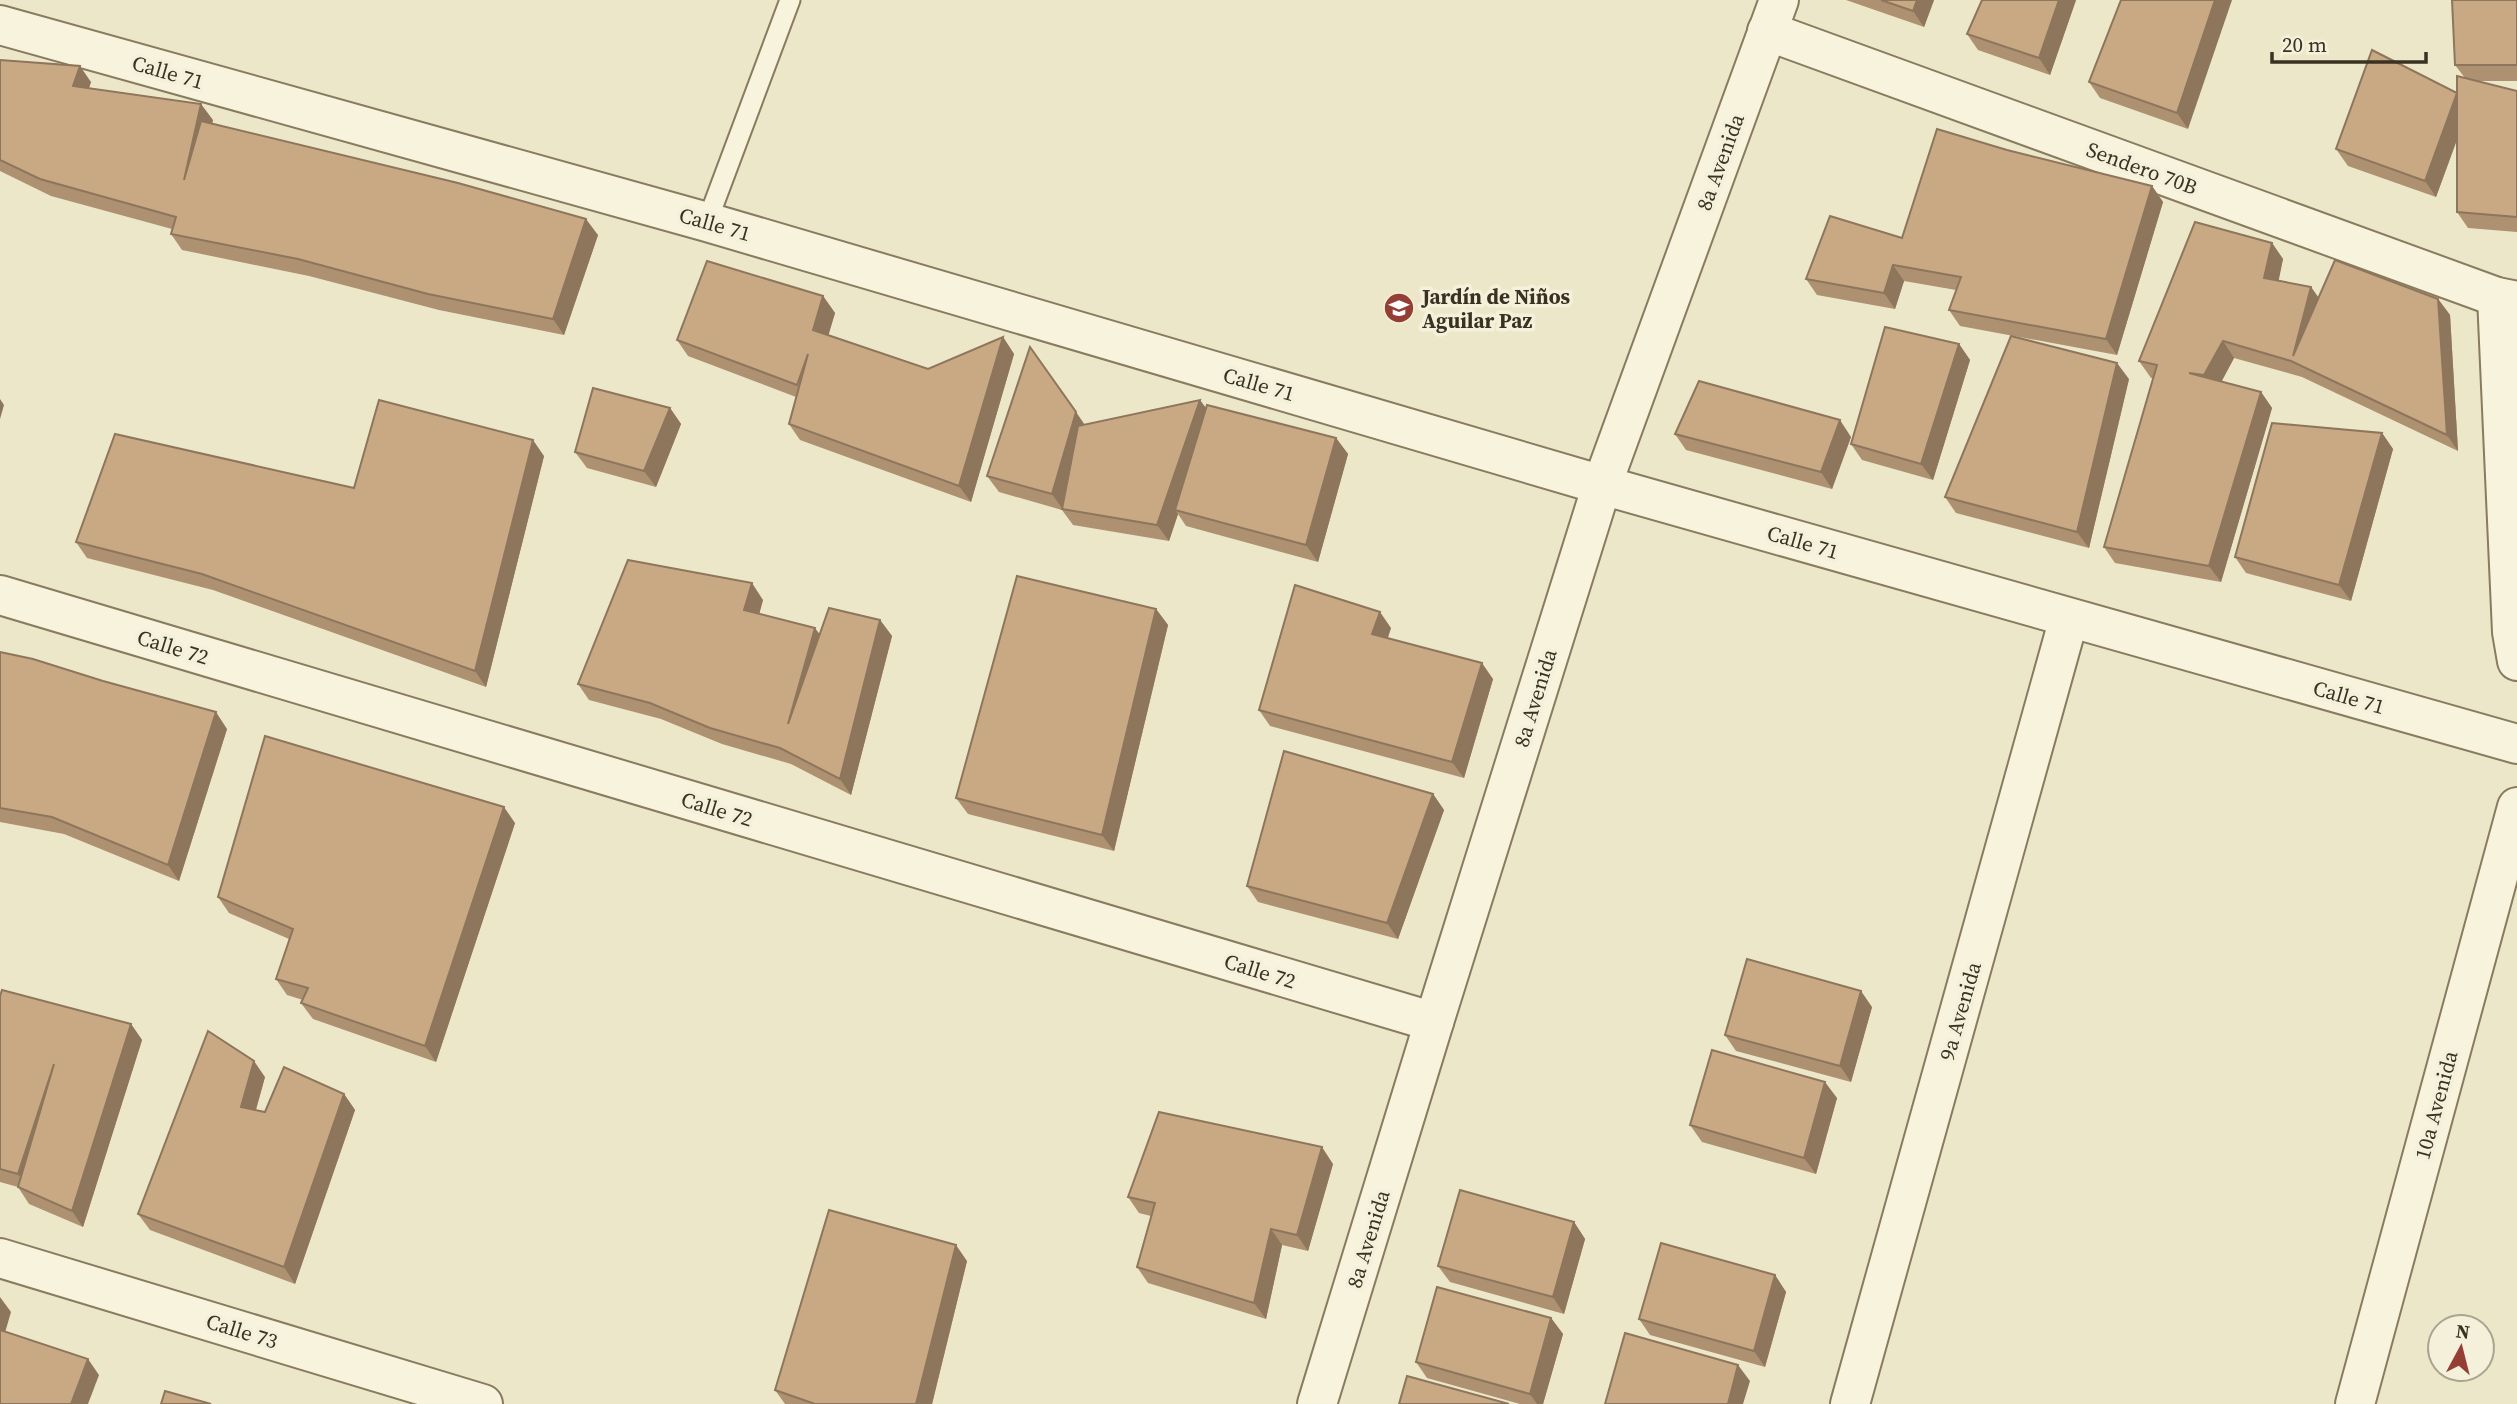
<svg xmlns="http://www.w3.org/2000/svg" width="2517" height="1404" font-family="'Source Serif 4',serif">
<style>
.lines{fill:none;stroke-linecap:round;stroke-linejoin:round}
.service-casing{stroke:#897b5f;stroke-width:23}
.minor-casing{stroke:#897b5f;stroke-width:42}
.tertiary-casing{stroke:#897b5f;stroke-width:42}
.service{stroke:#f8f3dd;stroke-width:19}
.minor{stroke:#f8f3dd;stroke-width:38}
.tertiary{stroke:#f8f3dd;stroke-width:38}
.wall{fill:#ad9171}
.shaded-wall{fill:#8d765c}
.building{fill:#c9a983;stroke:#8d765c;stroke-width:2}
.labels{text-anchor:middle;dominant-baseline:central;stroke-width:7;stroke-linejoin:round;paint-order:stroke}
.street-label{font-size:21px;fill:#3a3122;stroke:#f4f0da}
.poi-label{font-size:21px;font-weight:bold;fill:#3a3122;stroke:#f4f0da;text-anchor:start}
</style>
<rect width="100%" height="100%" fill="#ede7ca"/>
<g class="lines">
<g class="service-casing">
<path id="service" d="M707,222l83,-222"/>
</g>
<g class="minor-casing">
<g id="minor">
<path d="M1767,31l730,266 20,4"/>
<path d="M2497,297l15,335 5,29"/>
<path d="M0,595l1434,427"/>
<path d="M0,1258l483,146"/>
<path d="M1317,1404l117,-382 168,-537 177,-485"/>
<path d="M1850,1404l219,-786"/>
<path d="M2355,1404l162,-597"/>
</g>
</g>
<g class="tertiary-casing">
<path id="tertiary" d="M0,25l707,197 895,263 915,259"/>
</g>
<use href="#service" class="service"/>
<use href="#minor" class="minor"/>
<use href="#tertiary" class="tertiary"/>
</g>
<g class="wall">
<path d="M1846,0h88l-10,27z"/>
<path d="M2076,0l-26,75 -72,-25 -11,-16z"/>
<path d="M2121,0l67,129 -88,-31 -11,-16z"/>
<path d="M2517,0v81h-41l41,10v141l-49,-4 -11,-16v-72l-21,57 -88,-31 -12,-17 121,-56 8,-15 -10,-13z"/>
<path d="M0,60l91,22 -2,6 124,32 -1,3 386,112 -34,100 -125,-25 -130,-34 -127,-26 -11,-16 1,-5 -121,-33 -51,-25z"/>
<path d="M2007,150l145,36 11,16 -46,153 -157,-29 -11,-16 7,-20 -52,-9 -9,28 -78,-14 -11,-16 96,-41z"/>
<path d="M2272,243l11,16 -5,21 33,7 8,11 119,1 12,16 8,136 -156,-74 -68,-19 -13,24 40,10 11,16 -51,174 -106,-19 -11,-16 50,-169h-3l-12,-17z"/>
<path d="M823,296l12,17 -7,22 100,34 75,-32 11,17 -43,148 -171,-62 -11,-16 7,-27 -108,-41 -11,-16z"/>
<path d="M1959,344l11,16 -37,120 -71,-20 -11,-16z"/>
<path d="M2129,379l-40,169 -133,-35 -11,-16z"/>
<path d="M670,408l11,16 -25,63 -69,-19 -12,-16z"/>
<path d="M1206,408l130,30 12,16 -30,108 -132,-36 -8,-12 -9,27 -96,-16 -11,-15 -63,-18 -12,-16 98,-51z"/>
<path d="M2382,433l11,16 -42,152 -105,-28 -11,-16z"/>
<path d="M1675,434l176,3 -19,52 -146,-39z"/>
<path d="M544,456l-58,231 -273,-97 -126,-32 -11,-16 278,-54z"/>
<path d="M763,600l-4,14 61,20 60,-14 12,16 -41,159 -60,-31 -69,-20 -61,-25 -72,-19 -11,-16z"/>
<path d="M1156,609l12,16 -54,226 -146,-37 -12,-16z"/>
<path d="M1391,628l-3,10 105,41 -29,99 -194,-52 -11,-16z"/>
<path d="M0,652l227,77 -48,152 -115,-47 -64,-12z"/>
<path d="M1433,794l11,16 -46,129 -140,-37 -11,-16z"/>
<path d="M515,823l-79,239 -123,-43 -12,-16 2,-3 -16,-5 -11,-16 13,-40 -60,-26 -11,-16z"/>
<path d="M0,996l131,28 11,16 -59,187 -54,-23 -11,-17 -18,-5z"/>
<path d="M1872,1007l-21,75 -115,-31 -11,-16z"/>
<path d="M265,1077l-9,33 9,2 79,-18 11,16 -60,174 -145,-54 -12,-16z"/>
<path d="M1837,1098l-21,76 -114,-32 -12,-17z"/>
<path d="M1333,1164l-25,87 -26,-6 -16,74 -118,-36 -11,-16 14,-51 -12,-3 -11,-16z"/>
<path d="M1574,1222l11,17 -21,75 -114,-32 -12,-16z"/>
<path d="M967,1261l-35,143h-147l-10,-14z"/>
<path d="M1775,1275l11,17 -21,75 -115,-32 -11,-16z"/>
<path d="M1551,1318l12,16 -20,70h-23l-93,-26 -11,-16z"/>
</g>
<g class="shaded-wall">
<path d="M1917,0h17l-10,27 -11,-16z"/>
<path d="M2059,0h17l-26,75 -11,-17z"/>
<path d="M2215,0h17l-44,129 -11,-16z"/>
<path d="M80,66l11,16 -7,20 -11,-16z"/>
<path d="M2457,93l11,16 -32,88 -11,-16z"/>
<path d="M201,104l12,16 -18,77 -11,-17z"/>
<path d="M2152,186l11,16 -46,153 -11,-16z"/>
<path d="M586,219l12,16 -34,100 -11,-16z"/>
<path d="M2272,243l11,16 -7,35 -12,-16z"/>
<path d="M1893,265l11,16 -9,28 -11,-16z"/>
<path d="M2311,287l11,16 -29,53z"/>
<path d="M823,296l12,17 -10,34 -12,-17z"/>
<path d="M2438,299l12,16 8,136 -11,-16z"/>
<path d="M1003,337l11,17 -43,148 -12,-16z"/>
<path d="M2223,341l11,17 -18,34 -12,-17z"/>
<path d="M1959,344l11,16 -37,120 -12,-16z"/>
<path d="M2117,363l12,16 -40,169 -12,-16z"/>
<path d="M2261,392l11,16 -51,174 -12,-16z"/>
<path d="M0,399l4,6 -4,14z"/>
<path d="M1200,400l12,16 -37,94 3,4 -9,27 -12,-16z"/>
<path d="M670,408l11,16 -25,63 -12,-16z"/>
<path d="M1076,412l11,16 -23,83 -12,-17z"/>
<path d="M1840,420l11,17 -19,52 -11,-17z"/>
<path d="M2382,433l11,16 -42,152 -12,-16z"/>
<path d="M1336,438l12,16 -30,108 -12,-17z"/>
<path d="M533,440l11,16 -58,231 -11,-16z"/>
<path d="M752,583l11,17 -7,26 -12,-16z"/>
<path d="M1156,609l12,16 -54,226 -12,-16z"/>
<path d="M1380,612l11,16 -8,22 -11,-16z"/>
<path d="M880,620l12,16 -41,159 -11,-16z"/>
<path d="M815,628l12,16 -39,80z"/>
<path d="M1482,663l11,16 -29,99 -12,-16z"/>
<path d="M216,712l11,17 -48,152 -11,-16z"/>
<path d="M1433,794l11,16 -46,129 -11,-16z"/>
<path d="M504,807l11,16 -79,239 -11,-16z"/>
<path d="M1861,991l11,16 -21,75 -11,-16z"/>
<path d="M131,1024l11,16 -59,187 -11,-16z"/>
<path d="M254,1061l11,16 -13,46 -11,-16z"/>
<path d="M54,1064l-25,126 -11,-16z"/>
<path d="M1825,1082l12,16 -21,76 -12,-16z"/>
<path d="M344,1094l11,16 -60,174 -11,-17z"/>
<path d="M1322,1147l11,17 -25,87 -11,-16z"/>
<path d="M1574,1222l11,17 -21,75 -11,-17z"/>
<path d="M1271,1229l11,16 -16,74 -12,-16z"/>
<path d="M956,1245l11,16 -35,143h-16z"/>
<path d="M1775,1275l11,17 -21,75 -11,-16z"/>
<path d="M0,1297l11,15 -9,31 -2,-2z"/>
<path d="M1551,1318l12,16 -20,70h-6l-7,-10z"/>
<path d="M88,1359l11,16 -11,29h-17z"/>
<path d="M1738,1365l12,16 -7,23h-15z"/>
</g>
<g class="building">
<path d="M1881,0h36l-4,11z"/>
<path d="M1982,0h77l-20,58 -72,-24z"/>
<path d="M2121,0h94l-38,113 -88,-31z"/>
<path d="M2452,0h65v65h-62z"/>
<path d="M2372,50l85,43 -32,88 -89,-32z"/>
<path d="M0,60l80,6 -7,20 128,18 -17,76 17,-59 257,62 128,36 -33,100 -125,-25 -130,-35 -127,-25 5,-17 -136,-38 -40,-19z"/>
<path d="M2457,76l60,15v126l-60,-5z"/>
<path d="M1937,129l70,21 145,36 -46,153 -157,-29 12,-33 -68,-12 -9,28 -78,-14 24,-63 72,22z"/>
<path d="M2195,222l77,21 -8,35 47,9 -18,69 42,-96 103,39 9,136 -156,-74 -68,-20 -19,34 -15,-2 72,19 -52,174 -105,-19 53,-182 -18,-4z"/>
<path d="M707,261l116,35 -10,34 115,39 75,-32 -44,149 -170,-62 19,-70 -11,31 -120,-45z"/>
<path d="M1885,327l74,17 -38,120 -70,-20z"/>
<path d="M2011,336l106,27 -40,169 -132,-35z"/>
<path d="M1030,347l46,65 -24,82 -65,-18z"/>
<path d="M1699,381l141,39 -19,52 -146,-38z"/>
<path d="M593,388l77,20 -26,63 -69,-19z"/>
<path d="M379,400l154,40 -58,231 -273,-97 -126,-32 39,-108 239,54z"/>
<path d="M1200,400l-43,125 -95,-16 16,-83z"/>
<path d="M1207,405l129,33 -30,107 -131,-35z"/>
<path d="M2272,423l110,10 -43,152 -104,-28z"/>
<path d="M628,560l124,23 -8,27 71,18 -27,96 41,-116 51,12 -40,159 -60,-31 -70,-20 -60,-25 -72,-19z"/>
<path d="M1017,576l139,33 -54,226 -146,-37z"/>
<path d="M1295,585l85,27 -8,22 110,29 -30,99 -193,-52z"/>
<path d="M0,652l33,7 70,22 113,31 -48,153 -116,-48 -52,-9z"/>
<path d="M265,736l239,71 -79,239 -124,-43 7,-15 -32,-9 17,-50 -75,-32z"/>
<path d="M1284,751l149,43 -46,129 -140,-37z"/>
<path d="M1747,959l114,32 -21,75 -115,-31z"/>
<path d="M2,990l129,34 -59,187 -54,-24 36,-123 -36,110 -18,-5v-173z"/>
<path d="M208,1031l46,30 -13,46 24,5 19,-45 60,27 -60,173 -146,-53z"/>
<path d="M1712,1050l113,32 -21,76 -114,-33z"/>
<path d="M1159,1112l163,35 -25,88 -26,-6 -17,74 -117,-36 18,-64 -27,-6z"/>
<path d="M1460,1190l114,32 -21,75 -115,-31z"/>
<path d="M829,1210l127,35 -40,159h-101l-40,-14z"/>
<path d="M1661,1243l114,32 -21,76 -115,-32z"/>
<path d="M1437,1287l114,31 -21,76 -114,-32z"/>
<path d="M0,1330l88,29 -17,45h-71z"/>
<path d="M1625,1333l113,32 -10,39h-123z"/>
<path d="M1407,1376l102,28h-110z"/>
<path d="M165,1391l46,13h-50z"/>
</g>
<defs>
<g id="school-disc" transform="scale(1.575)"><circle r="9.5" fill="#953e33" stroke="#f4f0da"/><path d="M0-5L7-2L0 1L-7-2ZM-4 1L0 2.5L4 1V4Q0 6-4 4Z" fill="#fff"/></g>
</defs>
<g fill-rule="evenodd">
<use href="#school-disc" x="1399" y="308"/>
</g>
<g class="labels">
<g class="street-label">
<text transform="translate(168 72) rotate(16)">Calle 71</text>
<text transform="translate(1720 162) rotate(-70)">8a Avenida</text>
<text transform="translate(2142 168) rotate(20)">Sendero 70B</text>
<text transform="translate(715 224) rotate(16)">Calle 71</text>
<text transform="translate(1259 384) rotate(16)">Calle 71</text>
<text transform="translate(1803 542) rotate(16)">Calle 71</text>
<text transform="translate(173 647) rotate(17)">Calle 72</text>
<text transform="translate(2349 697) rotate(16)">Calle 71</text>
<text transform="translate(1535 698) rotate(-73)">8a Avenida</text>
<text transform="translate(717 809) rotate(17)">Calle 72</text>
<text transform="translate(1260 971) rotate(17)">Calle 72</text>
<text transform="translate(1960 1011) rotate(-74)">9a Avenida</text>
<text transform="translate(2436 1105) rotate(-75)">10a Avenida</text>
<text transform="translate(1368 1239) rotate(-73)">8a Avenida</text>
<text transform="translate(242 1331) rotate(17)">Calle 73</text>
</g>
<g class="poi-label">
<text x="1422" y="296">Jardín de Niños<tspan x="1422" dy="24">Aguilar Paz</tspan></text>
</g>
</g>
<g transform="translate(2461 1348) rotate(7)"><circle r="33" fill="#f4f0da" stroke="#aaa490" stroke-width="2"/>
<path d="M0-5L12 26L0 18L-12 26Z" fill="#953e33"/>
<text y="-10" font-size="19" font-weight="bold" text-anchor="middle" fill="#3a3122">N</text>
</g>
<path d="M2272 52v10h154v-10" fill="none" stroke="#3a3122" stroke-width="3.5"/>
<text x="2282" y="52" font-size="21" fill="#3a3122" stroke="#f4f0da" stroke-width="5" paint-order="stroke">20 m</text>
</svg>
